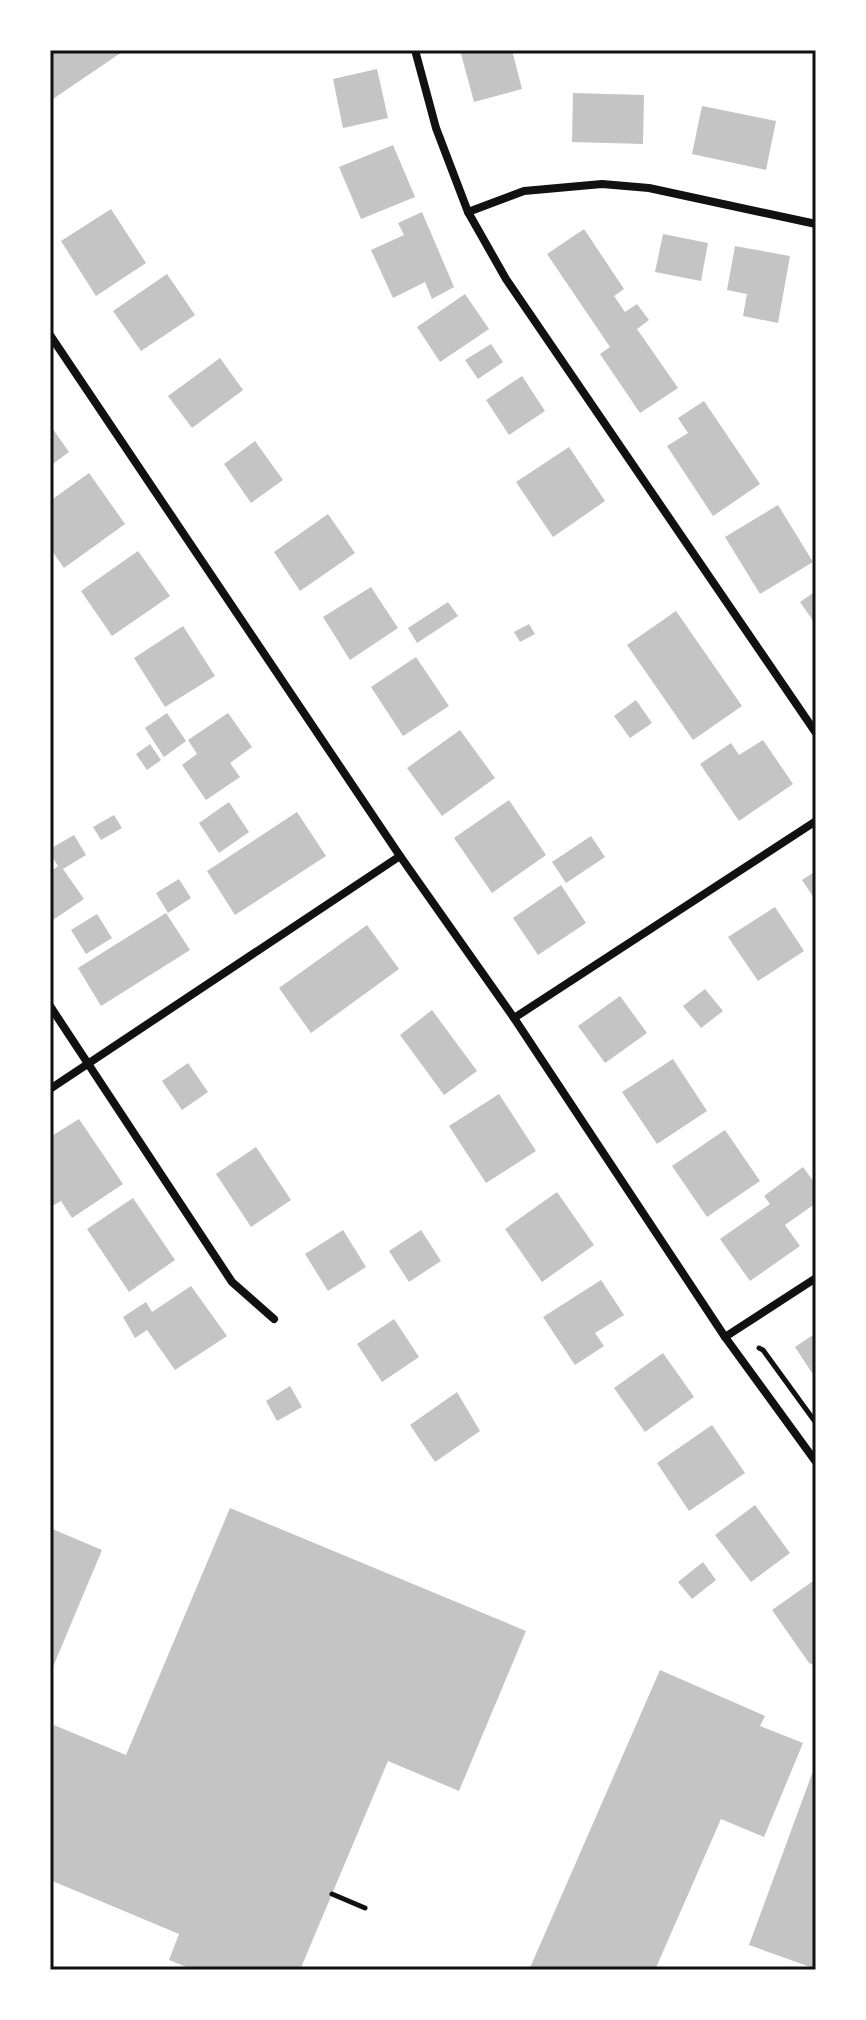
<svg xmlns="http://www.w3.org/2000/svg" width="866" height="2020" font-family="'Space Grotesk',sans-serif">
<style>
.building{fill:#c4c4c4}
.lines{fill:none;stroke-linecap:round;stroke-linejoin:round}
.path{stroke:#111;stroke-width:5}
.minor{stroke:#111;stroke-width:8}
.neatline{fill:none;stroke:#111;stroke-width:3}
</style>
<rect width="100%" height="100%" fill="#fff"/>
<g class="building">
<path d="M50,50h75l-75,51z"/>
<path d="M460,50h52l10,39 -48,13z"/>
<path d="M377,69l11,49 -45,10 -10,-49z"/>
<path d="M573,93l71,2 -1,49 -71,-2z"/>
<path d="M702,106l74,15 -10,49 -74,-16z"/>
<path d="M393,145l22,52 -54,22 -22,-52z"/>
<path d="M111,209l35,54 -50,33 -35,-55z"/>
<path d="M422,212l32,75 -22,12 -7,-17 -32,16 -22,-48 33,-15 -6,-12z"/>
<path d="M584,229l40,60 -10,7 11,16 12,-8 12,16 -12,9 41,59 -38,25 -40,-59 10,-7 -63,-93z"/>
<path d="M663,234l45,9 -7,38 -46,-9z"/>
<path d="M735,246l55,10 -12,67 -35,-7 4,-22 -20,-4z"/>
<path d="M167,274l28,41 -54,36 -28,-40z"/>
<path d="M465,294l24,35 -49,33 -23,-35z"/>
<path d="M491,344l12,18 -25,17 -13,-19z"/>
<path d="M220,358l23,32 -51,38 -24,-32z"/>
<path d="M522,376l23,35 -36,24 -23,-35z"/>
<path d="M704,401l56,83 -47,32 -46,-70 21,-13 -10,-15z"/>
<path d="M50,425l19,27 -19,14z"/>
<path d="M255,441l28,39 -32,23 -27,-39z"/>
<path d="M569,447l36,54 -52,36 -37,-55z"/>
<path d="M89,473l36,51 -61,44 -14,-20v-47z"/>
<path d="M778,505l35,57 -53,32 -35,-57z"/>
<path d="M328,514l27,39 -55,38 -26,-39z"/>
<path d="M138,551l32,45 -58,40 -31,-45z"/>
<path d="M371,587l27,41 -48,32 -27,-43z"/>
<path d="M816,591v34l-16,-23z"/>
<path d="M448,602l10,14 -41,27 -9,-15z"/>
<path d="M676,611l66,95 -49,34 -66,-95z"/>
<path d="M529,624l6,10 -15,8 -6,-10z"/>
<path d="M183,626l32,50 -50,31 -31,-49z"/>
<path d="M416,657l33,49 -46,30 -32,-49z"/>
<path d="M636,700l16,23 -22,15 -16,-22z"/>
<path d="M167,713l19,28 -22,16 -19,-29z"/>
<path d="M228,713l24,34 -22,16 10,14 -34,23 -24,-35 15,-11 -9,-14z"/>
<path d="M460,730l35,48 -53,38 -35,-48z"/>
<path d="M763,740l30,44 -54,37 -39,-57 31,-21 8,12z"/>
<path d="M150,744l11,16 -14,10 -11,-16z"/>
<path d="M509,800l37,55 -54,38 -38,-55z"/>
<path d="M229,802l20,30 -30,21 -20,-30z"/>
<path d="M297,812l29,44 -91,59 -28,-44z"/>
<path d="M114,815l8,13 -21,12 -8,-13z"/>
<path d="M74,835l12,20 -23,14 21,30 -34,23v-50l8,-6 -8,-13v-4z"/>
<path d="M591,836l14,21 -39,26 -14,-21z"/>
<path d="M816,871v30l-14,-21z"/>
<path d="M179,879l12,19 -23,15 -12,-20z"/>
<path d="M561,885l25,38 -48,32 -25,-37z"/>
<path d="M775,907l29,44 -46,30 -30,-44z"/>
<path d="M166,913l24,37 -89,56 -23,-38z"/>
<path d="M97,914l15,24 -26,16 -15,-24z"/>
<path d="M367,925l32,44 -88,64 -32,-45z"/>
<path d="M705,989l18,22 -22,17 -18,-22z"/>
<path d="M620,996l27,37 -42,30 -27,-37z"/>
<path d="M432,1010l45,61 -33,24 -44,-60z"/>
<path d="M673,1059l34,52 -50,33 -35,-52z"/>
<path d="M188,1063l20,29 -26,18 -20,-29z"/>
<path d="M499,1094l37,57 -50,32 -37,-57z"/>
<path d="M79,1119l44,65 -51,34 -11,-17 -11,6v-70z"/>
<path d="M725,1130l35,51 -53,36 -35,-51z"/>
<path d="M256,1147l35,53 -40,27 -35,-53z"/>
<path d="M803,1167l13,18v18l-31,22 15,21 -50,35 -30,-42 50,-35 -6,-8z"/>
<path d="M557,1192l37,53 -52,37 -37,-53z"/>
<path d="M133,1198l42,62 -46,32 -42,-63z"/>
<path d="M343,1230l23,37 -38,24 -23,-37z"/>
<path d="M421,1230l20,31 -32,21 -20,-31z"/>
<path d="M601,1280l23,35 -29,18 9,13 -29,19 -32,-48z"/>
<path d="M191,1286l36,50 -52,34 -28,-40 -12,8 -12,-21 23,-15 6,10z"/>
<path d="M394,1319l25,38 -37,25 -25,-38z"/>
<path d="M816,1333v46l-21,-32z"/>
<path d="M663,1353l31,44 -49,35 -31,-44z"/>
<path d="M290,1386l12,21 -25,14 -11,-20z"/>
<path d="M457,1392l23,39 -45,31 -25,-37z"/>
<path d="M712,1425l33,48 -56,38 -32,-48z"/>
<path d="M755,1505l35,48 -39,29 -36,-47z"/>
<path d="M230,1508l296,123 -67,160 -71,-30 -88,209h-106l-25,-10 10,-26 -129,-54v-145l4,-10 72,30z"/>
<path d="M50,1528l52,22 -52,124z"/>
<path d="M703,1562l13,18 -24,19 -14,-17z"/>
<path d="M816,1579v87l-7,-3 -37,-53z"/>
<path d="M660,1670l105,46 -5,10 43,17 -39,94 -43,-18 -66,151h-126z"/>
<path d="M816,1763v206l-67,-24z"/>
</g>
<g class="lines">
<g class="path">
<path d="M759,1348l4,2 53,73"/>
<path d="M332,1894l33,14"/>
</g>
<g class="minor">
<path d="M415,50l21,78 32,84 38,67 310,454"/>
<path d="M468,212l56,-21 78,-7 47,4 167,36"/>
<path d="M50,335l350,521 114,162 211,319 91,125"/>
<path d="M50,1006l182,276 42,37"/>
<path d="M514,1018l302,-197"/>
<path d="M50,1089l350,-233"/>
<path d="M725,1337l91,-59"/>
</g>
</g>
<rect width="866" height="2020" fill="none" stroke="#ffffff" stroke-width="104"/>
<rect x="52" y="52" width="762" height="1916" class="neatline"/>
</svg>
